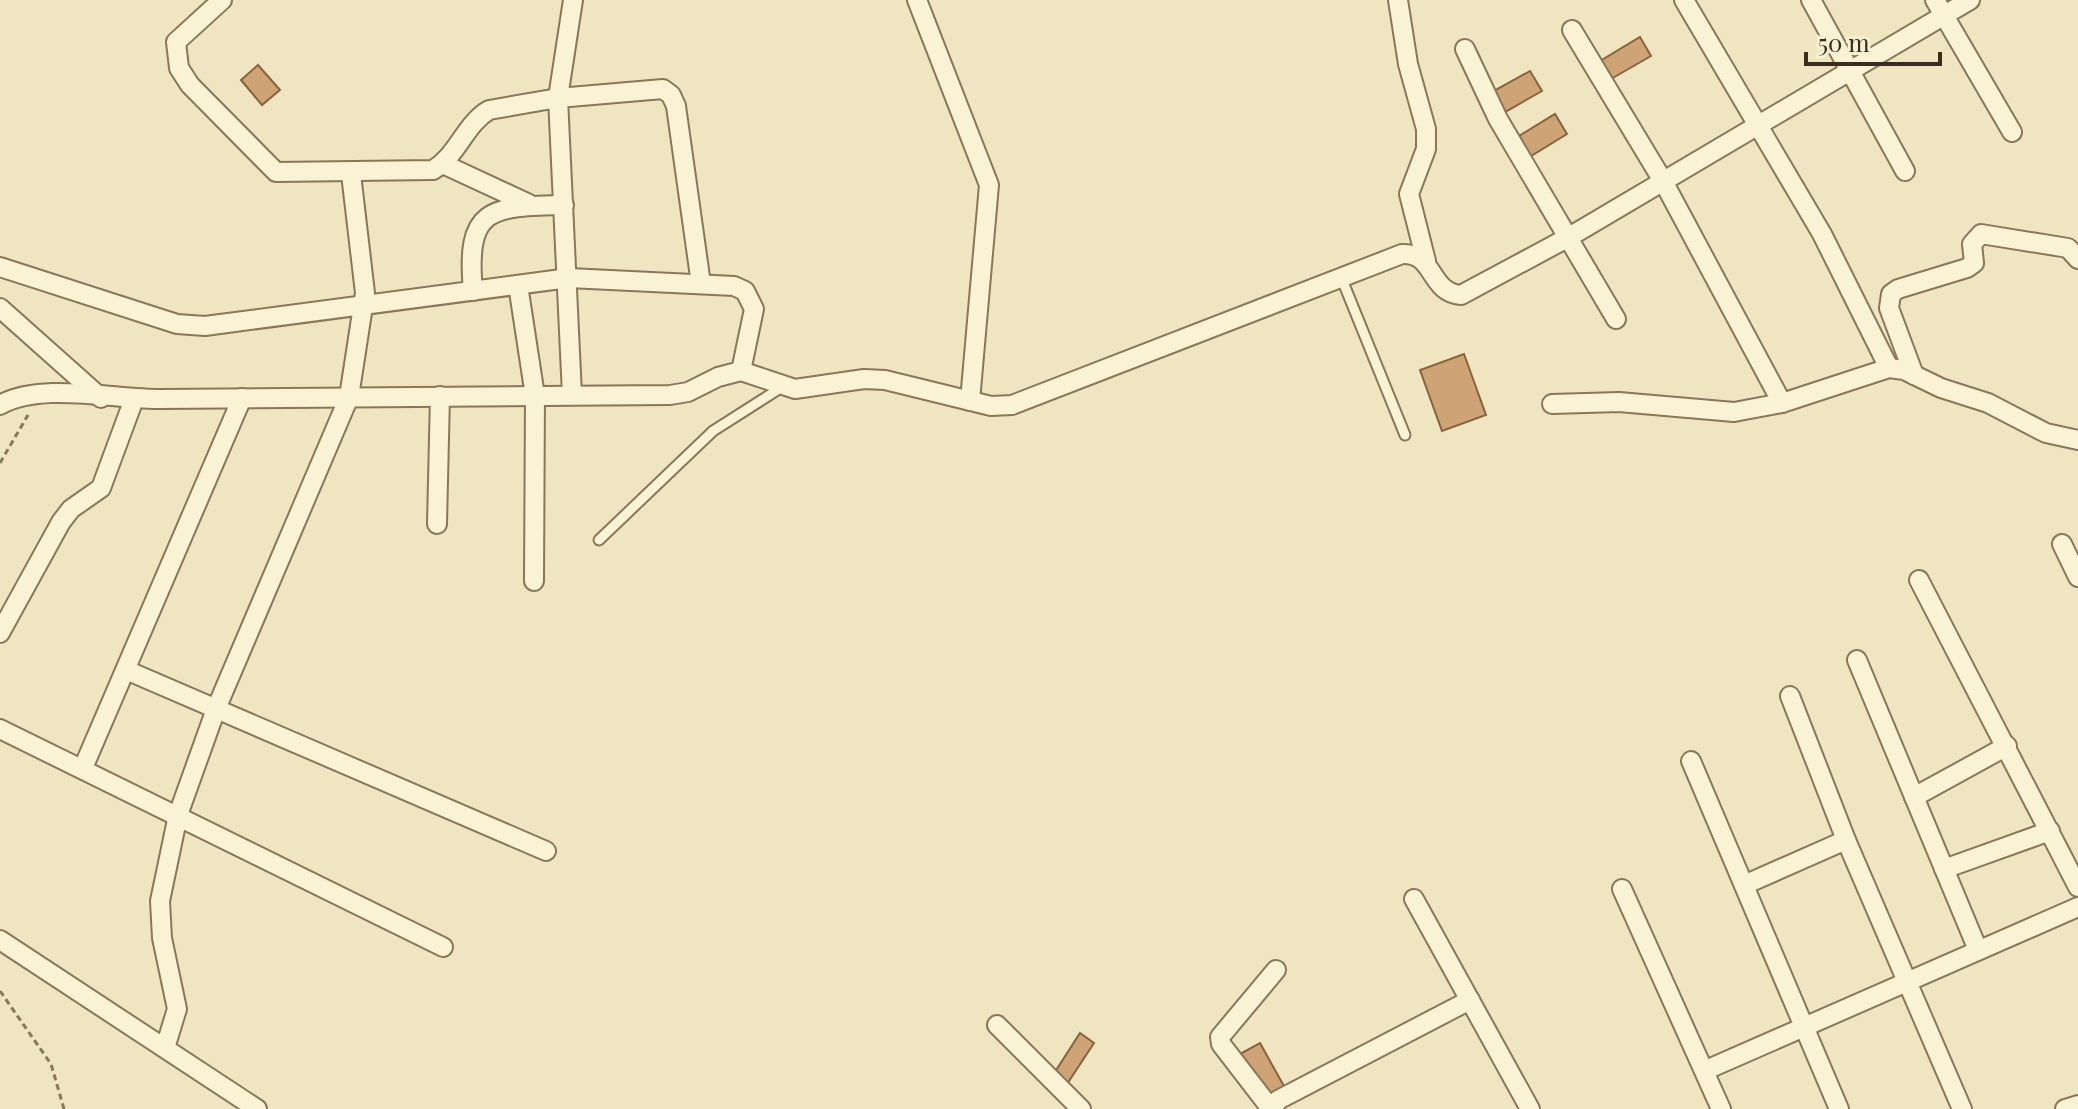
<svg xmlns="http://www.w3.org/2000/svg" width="2078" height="1109" font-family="'Playfair Display',serif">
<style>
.building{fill:#cea476;stroke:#88633e;stroke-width:2}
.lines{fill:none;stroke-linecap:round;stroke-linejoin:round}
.lane-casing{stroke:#897758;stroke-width:13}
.street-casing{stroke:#897758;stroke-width:22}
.path{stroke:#897758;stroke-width:3;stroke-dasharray:6 4;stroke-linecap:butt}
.lane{stroke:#f9f2d5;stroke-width:9}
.street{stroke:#f9f2d5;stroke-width:18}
</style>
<rect width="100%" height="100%" fill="#efe6c1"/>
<g class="building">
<path d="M1640,37l11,19 -40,23 -11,-18z"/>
<path d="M258,65l22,25 -18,15 -21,-25z"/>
<path d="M1530,71l12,20 -37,21 -11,-21z"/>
<path d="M1555,114l12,20 -41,25 -12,-20z"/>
<path d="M1464,354l22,61 -44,16 -22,-61z"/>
<path d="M1080,1033l14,10 -27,41 -14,-9z"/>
<path d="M1260,1043l25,45 -20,12 -25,-46z"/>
</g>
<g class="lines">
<g class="lane-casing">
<g id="lane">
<path d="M1341,277l64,158"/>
<path d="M599,540l114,-109 69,-44"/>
</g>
</g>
<g class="street-casing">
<g id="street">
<path d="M222,0l-46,42 3,26 11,17 86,87 157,-2c25,-15 32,-46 56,-60l69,-12 105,-9 8,6 5,11 25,178"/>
<path d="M917,0l72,185 -19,216"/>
<path d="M1398,0l10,64 18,65v20l-17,45 17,67"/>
<path d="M1684,0l138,234 67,134"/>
<path d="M1811,0l94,171"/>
<path d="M1935,0l77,132"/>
<path d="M1572,30l91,151 119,222"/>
<path d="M1465,49l33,70 118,200"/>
<path d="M443,164l86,40"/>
<path d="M0,267l177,57 28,2 364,-48 165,8 11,5 9,18 -13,62"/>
<path d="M518,285l17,111 -1,185"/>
<path d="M473,291c-8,-85 18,-84 91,-86"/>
<path d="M0,308l101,90"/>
<path d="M1914,375l-25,-67 2,-14 7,-5 69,-21 7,-5 -2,-19 9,-10 87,14 10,11"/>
<path d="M572,395l-14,-297 15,-98"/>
<path d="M1552,404l67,-2 115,10 48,-9 107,-35 15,2 37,18 47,15 58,30 32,7"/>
<path d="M0,405c40,-23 113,-6 161,-6 170,-1 339,-3 509,-4l18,-3 30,-15 23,-6 54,18 69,-10 21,1 106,26 21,-1 390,-151c33,-2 27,39 59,41l108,-58 401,-237"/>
<path d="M437,524l3,-128"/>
<path d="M2062,544l16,33"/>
<path d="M1919,580l159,307"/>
<path d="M0,633l61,-111 10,-13 30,-21 33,-89"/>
<path d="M1857,660l121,290"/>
<path d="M126,670l420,181"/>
<path d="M1790,696l56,144 116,269"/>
<path d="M0,729l443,218"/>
<path d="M1691,761l148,348"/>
<path d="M83,768l159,-370"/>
<path d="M1914,797l93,-51"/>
<path d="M1944,869l106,-38"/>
<path d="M1744,885l102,-45"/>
<path d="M1622,889l99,220"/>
<path d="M1414,899l116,210"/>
<path d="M0,940l257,169"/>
<path d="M997,1025l84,84"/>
<path d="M165,1048l12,-39 -15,-71 -2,-37 18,-86 38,-106 133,-312 16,-104 -14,-119"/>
<path d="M1706,1070l372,-163"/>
<path d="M1271,1109l-50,-65 -1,-7 56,-67"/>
<path d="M1272,1109l6,-9 192,-100"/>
<path d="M2065,1109l13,-4"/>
</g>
</g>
<g class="path">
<path d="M0,463l28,-48"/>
<path d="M0,991l51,73 13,45"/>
</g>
<use href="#lane" class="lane"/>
<use href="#street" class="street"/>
</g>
<path d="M1806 52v12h134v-12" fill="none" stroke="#382d1d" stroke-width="4"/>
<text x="1818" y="52" font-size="24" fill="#382d1d" stroke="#f6efd1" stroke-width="6" paint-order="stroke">50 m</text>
</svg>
